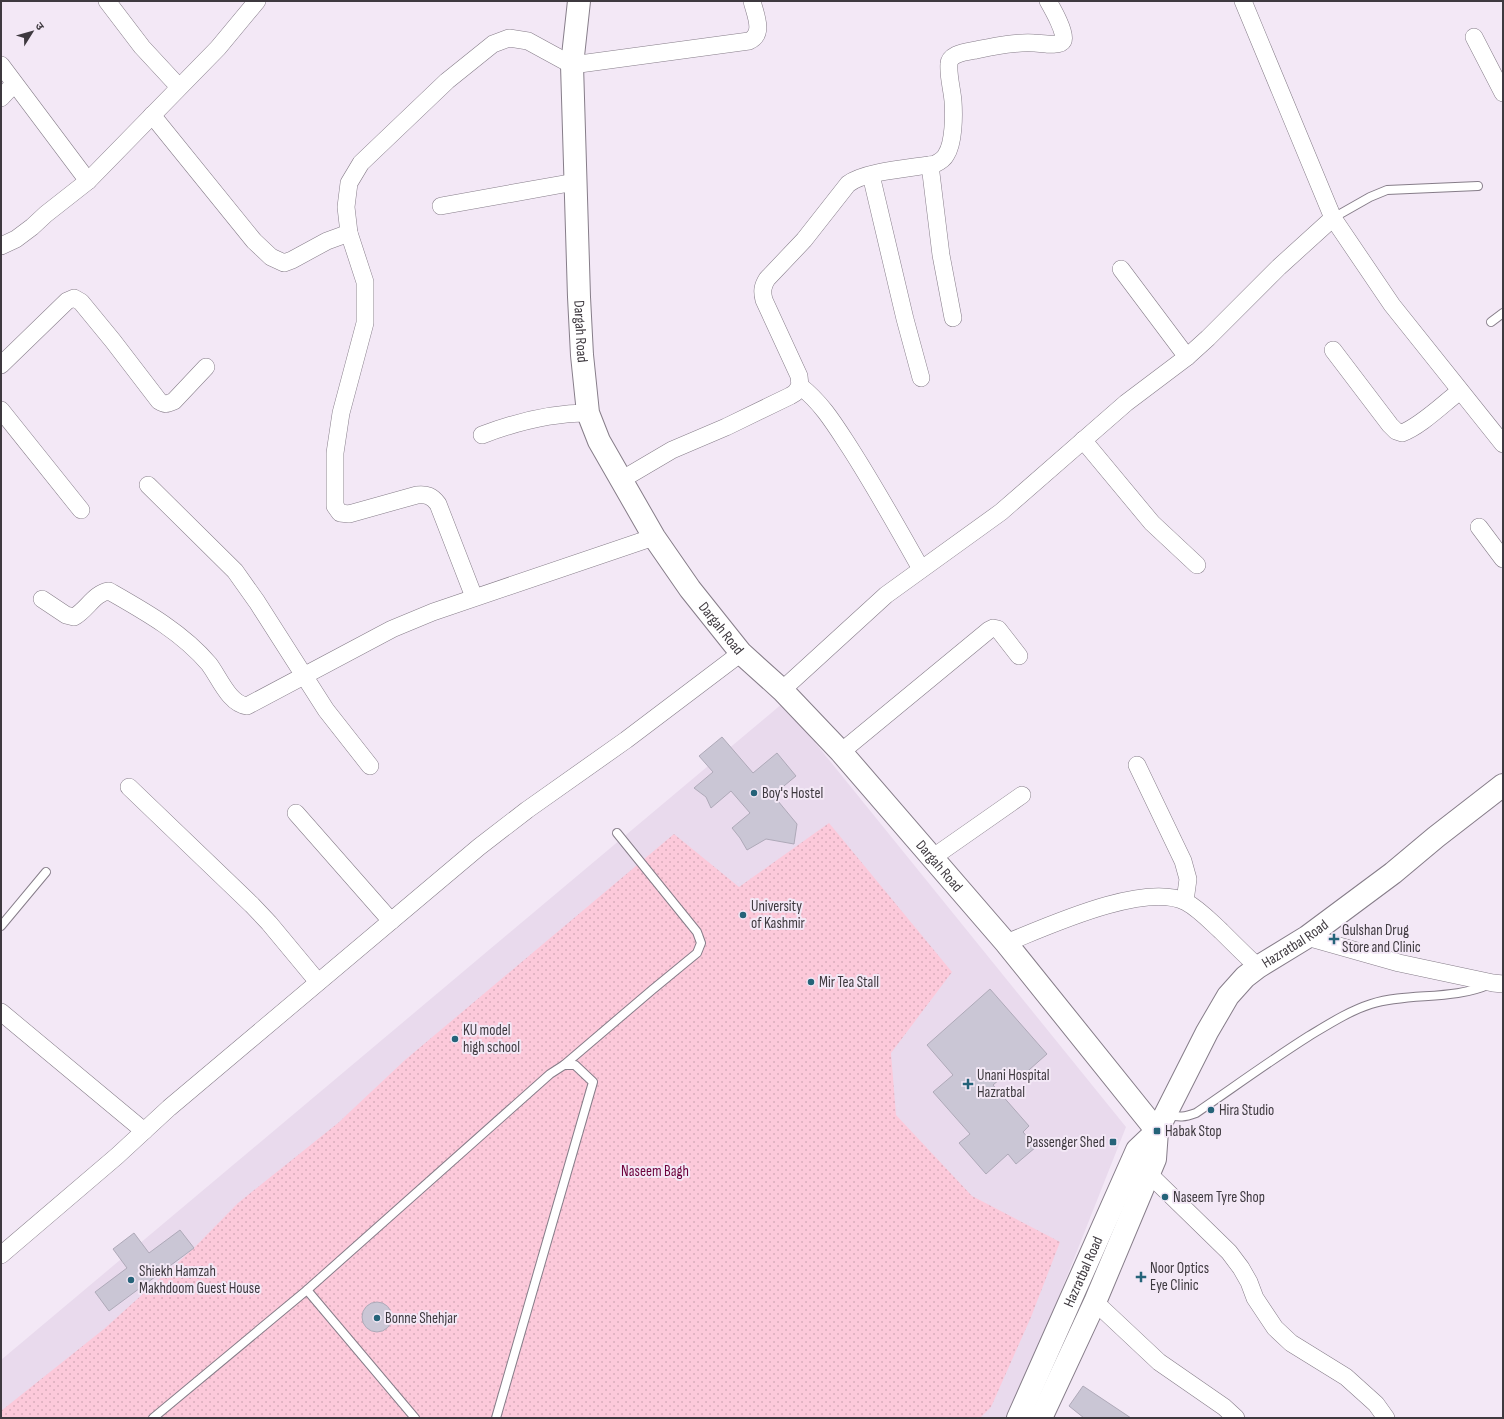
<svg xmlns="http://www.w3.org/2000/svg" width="1504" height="1419" font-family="'Sofia Sans Condensed','Noto Sans Devanagari',sans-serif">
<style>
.built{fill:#e9daed}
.garden{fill:url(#garden-dots)}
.building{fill:#cac6d5;stroke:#aea9b8}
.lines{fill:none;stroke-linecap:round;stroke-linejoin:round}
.lane-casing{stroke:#867d89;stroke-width:10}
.street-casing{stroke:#867d89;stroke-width:18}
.secondary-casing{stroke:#867d89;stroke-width:24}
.lane{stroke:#fff;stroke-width:8}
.street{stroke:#fff;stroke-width:17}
.secondary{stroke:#fff;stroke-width:22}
.poi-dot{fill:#256379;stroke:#f3e8f6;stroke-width:1.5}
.labels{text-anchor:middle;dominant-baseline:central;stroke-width:4;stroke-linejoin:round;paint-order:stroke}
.street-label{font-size:15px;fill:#3e393f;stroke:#f3e8f6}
.poi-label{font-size:15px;fill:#3e393f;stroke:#f3e8f6;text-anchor:start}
.park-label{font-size:15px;fill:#6b003b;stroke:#f3e8f6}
</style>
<defs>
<pattern id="garden-dots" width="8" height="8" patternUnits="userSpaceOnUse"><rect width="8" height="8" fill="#fcc9da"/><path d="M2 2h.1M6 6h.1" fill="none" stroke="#d9adbc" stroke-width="1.8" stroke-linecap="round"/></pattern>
</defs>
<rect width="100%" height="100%" fill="#f3e8f6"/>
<path class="built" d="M783,703l343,424 -115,291h-1010v-58z"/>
<path class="garden" d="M829,823l123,149 -61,81 5,62 76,81 88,46 -29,75 -40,90 -11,11h-979v-7l103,-82 90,-81 44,-45 100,-80 67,-63 269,-226 65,53z"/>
<g class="building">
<path d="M722,737l31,36 24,-20 19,23 -23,19 24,29 -3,20 -28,-5 -19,11 -7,-12 -8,-10 18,-15 -19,-22 -20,17 -5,-11 -12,-9 19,-16 -14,-16z"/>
<path d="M990,989l57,65 -26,23 -8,-9 -20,17 36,41 -6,6 13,15 -20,17 -8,-10 -22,20 -27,-31 11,-9 -37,-42 20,-17 -26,-30z"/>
<path d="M180,1230l14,18 -85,63 -14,-19 32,-24 -14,-19 21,-16 15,20z"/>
<circle cx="377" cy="1317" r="15"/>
<path d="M1083,1386l48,32h-47l-15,-12z"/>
</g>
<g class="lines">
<g class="lane-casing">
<g id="lane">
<path d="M1333,218l37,-21 17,-7 91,-4"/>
<path d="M1491,322l12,-9"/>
<path d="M1,926l45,-54"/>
<path d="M564,1065l88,-75 45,-37 4,-10 -4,-11 -80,-99"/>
<path d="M1167,1114c12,4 18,3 29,-1 38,-26 75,-53 113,-77 20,-12 40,-25 62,-32 39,-12 81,-3 119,-20"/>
<path d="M307,1290l108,128"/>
<path d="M153,1418l154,-128 243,-216 14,-9h11l18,17 -97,336"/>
</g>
</g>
<g class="street-casing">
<g id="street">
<path d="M107,1l35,46 37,40"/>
<path d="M1243,1l90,217 59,87 111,139"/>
<path d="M1474,37l29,56"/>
<path d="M1,65l87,116"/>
<path d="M1,98l13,-14"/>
<path d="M152,115l102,126 17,16 13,6 8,-3 35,-19 22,-8"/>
<path d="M930,165l11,90 12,63"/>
<path d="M871,175l34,144 16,59"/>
<path d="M441,206l134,-24"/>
<path d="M1,246l15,-7 16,-12 14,-13 42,-33 130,-133 39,-47"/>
<path d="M1121,269l66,88"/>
<path d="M1333,350l57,75 6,6 6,2c19,-7 42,-30 58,-42"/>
<path d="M1,365l66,-64 7,-3 7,4 32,39 46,60c6,4 8,3 15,0l32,-34"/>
<path d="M1,410l80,100"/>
<path d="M482,435c34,-13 69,-22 106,-22"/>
<path d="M1083,440l69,83 45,42"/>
<path d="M621,480l51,-30 54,-23 64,-31 5,-3 5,-7"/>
<path d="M148,485l87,86 22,31 69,108 44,56"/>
<path d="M1479,527l24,32"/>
<path d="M921,569c-23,-41 -46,-82 -71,-121 -15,-23 -28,-45 -50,-62l-1,-10 -35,-76c-2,-8 -2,-13 3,-21l37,-39 44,-56c17,-13 64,-16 87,-20 4,-2 9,-5 11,-9 8,-12 8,-40 7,-54 -1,-12 -5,-25 -4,-37 0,-4 3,-7 7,-9 6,-3 14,-4 20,-5 20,-4 38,-8 58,-7 6,0 26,4 29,-2 4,-7 -11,-33 -15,-40"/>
<path d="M474,597l-36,-93c-6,-8 -11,-10 -21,-9l-68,19 -9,-1 -5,-7v-53l6,-40 24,-90v-41l-16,-49 -3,-26 3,-24 12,-20 86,-82 46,-37 16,-6 19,3 44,24 177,-24c16,-7 6,-27 3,-40"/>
<path d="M42,599l24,16 8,2c13,-7 20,-24 35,-26 35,20 73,41 100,73 10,13 20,40 38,42l145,-77 41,-17 221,-75"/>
<path d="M782,690l104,-95 115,-83 125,-109 61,-46 21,-19 71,-71 54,-49"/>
<path d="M841,752l148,-122 4,-2 5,1 21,27"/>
<path d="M1137,765l46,96 5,18 -3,22"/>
<path d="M129,787l123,118 17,18 49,59"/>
<path d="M296,813l95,108"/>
<path d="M932,858l90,-63"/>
<path d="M1307,937l92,26 94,20 10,1"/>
<path d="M1006,943c40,-16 139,-62 180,-41 13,7 24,19 35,29 12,12 24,24 37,36"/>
<path d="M1,1012l143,119"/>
<path d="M1149,1174l80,78 12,16 8,14 6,16 20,30 16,15 55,34 30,27 10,14"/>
<path d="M1,1255l116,-99 52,-48 310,-261 48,-37 99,-70 115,-87"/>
<path d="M1095,1302l64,60 65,45 12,11"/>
</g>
</g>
<g class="secondary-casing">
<g id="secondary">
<path id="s1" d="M579,1l-7,64 7,232 3,58 6,58 11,28 55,96 36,52 51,64 41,37 59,62 165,191 151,188"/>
<path id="s2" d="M1018,1418l119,-268 20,-19 50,-99 21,-36 17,-19 13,-10 49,-30 86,-64 43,-36 67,-52"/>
<path d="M1041,1418l54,-116 60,-143 2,-28"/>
</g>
</g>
<use href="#lane" class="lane"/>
<use href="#street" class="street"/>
<use href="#secondary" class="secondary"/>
</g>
<g class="poi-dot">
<circle cx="754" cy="793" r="4"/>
<circle cx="743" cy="915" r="4"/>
<path d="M1332 933h4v4h4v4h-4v4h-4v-4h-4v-4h4z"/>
<circle cx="811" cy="982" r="4"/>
<circle cx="455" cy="1039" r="4"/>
<path d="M966 1078h4v4h4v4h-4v4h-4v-4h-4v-4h4z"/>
<circle cx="1211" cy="1110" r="4"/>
<rect x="1153" y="1127" width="8" height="8" rx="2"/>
<rect x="1109" y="1138" width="8" height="8" rx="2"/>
<circle cx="1165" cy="1197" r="4"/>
<path d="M1139 1271h4v4h4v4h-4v4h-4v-4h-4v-4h4z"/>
<circle cx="131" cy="1280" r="4"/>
<circle cx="377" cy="1318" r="4"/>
</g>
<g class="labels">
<g class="street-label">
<text stroke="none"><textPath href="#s1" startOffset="331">Dargah Road</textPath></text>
<text stroke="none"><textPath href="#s1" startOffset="667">Dargah Road</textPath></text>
<text stroke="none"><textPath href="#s1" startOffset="990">Dargah Road</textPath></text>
<text stroke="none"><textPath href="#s2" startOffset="559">Hazratbal Road</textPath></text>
<text stroke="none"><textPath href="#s2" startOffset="160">Hazratbal Road</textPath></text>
</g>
<g class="poi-label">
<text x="762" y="793">Boy's Hostel</text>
<text x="751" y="906">University<tspan x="751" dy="17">of Kashmir</tspan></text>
<text x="1342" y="930">Gulshan Drug<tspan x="1342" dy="17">Store and Clinic</tspan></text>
<text x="819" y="982">Mir Tea Stall</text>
<text x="463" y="1030">KU model<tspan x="463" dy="17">high school</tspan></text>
<text x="977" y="1075">Unani Hospital<tspan x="977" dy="17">Hazratbal</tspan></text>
<text x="1219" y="1110">Hira Studio</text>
<text x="1165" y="1131">Habak Stop</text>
<text x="1105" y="1142" text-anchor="end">Passenger Shed</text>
<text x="1173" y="1197">Naseem Tyre Shop</text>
<text x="1150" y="1268">Noor Optics<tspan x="1150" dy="17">Eye Clinic</tspan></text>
<text x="139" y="1271">Shiekh Hamzah<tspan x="139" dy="17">Makhdoom Guest House</tspan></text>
<text x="385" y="1318">Bonne Shehjar</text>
</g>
<g class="park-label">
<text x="655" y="1171">Naseem Bagh</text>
</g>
</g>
<rect width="1504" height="1419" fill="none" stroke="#3e393f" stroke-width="4"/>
<g transform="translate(32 32) rotate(53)" stroke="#f3e8f6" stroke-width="3" paint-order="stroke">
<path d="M0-3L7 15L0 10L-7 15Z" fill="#3e393f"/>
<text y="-6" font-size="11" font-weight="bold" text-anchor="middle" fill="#3e393f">उ</text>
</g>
</svg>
